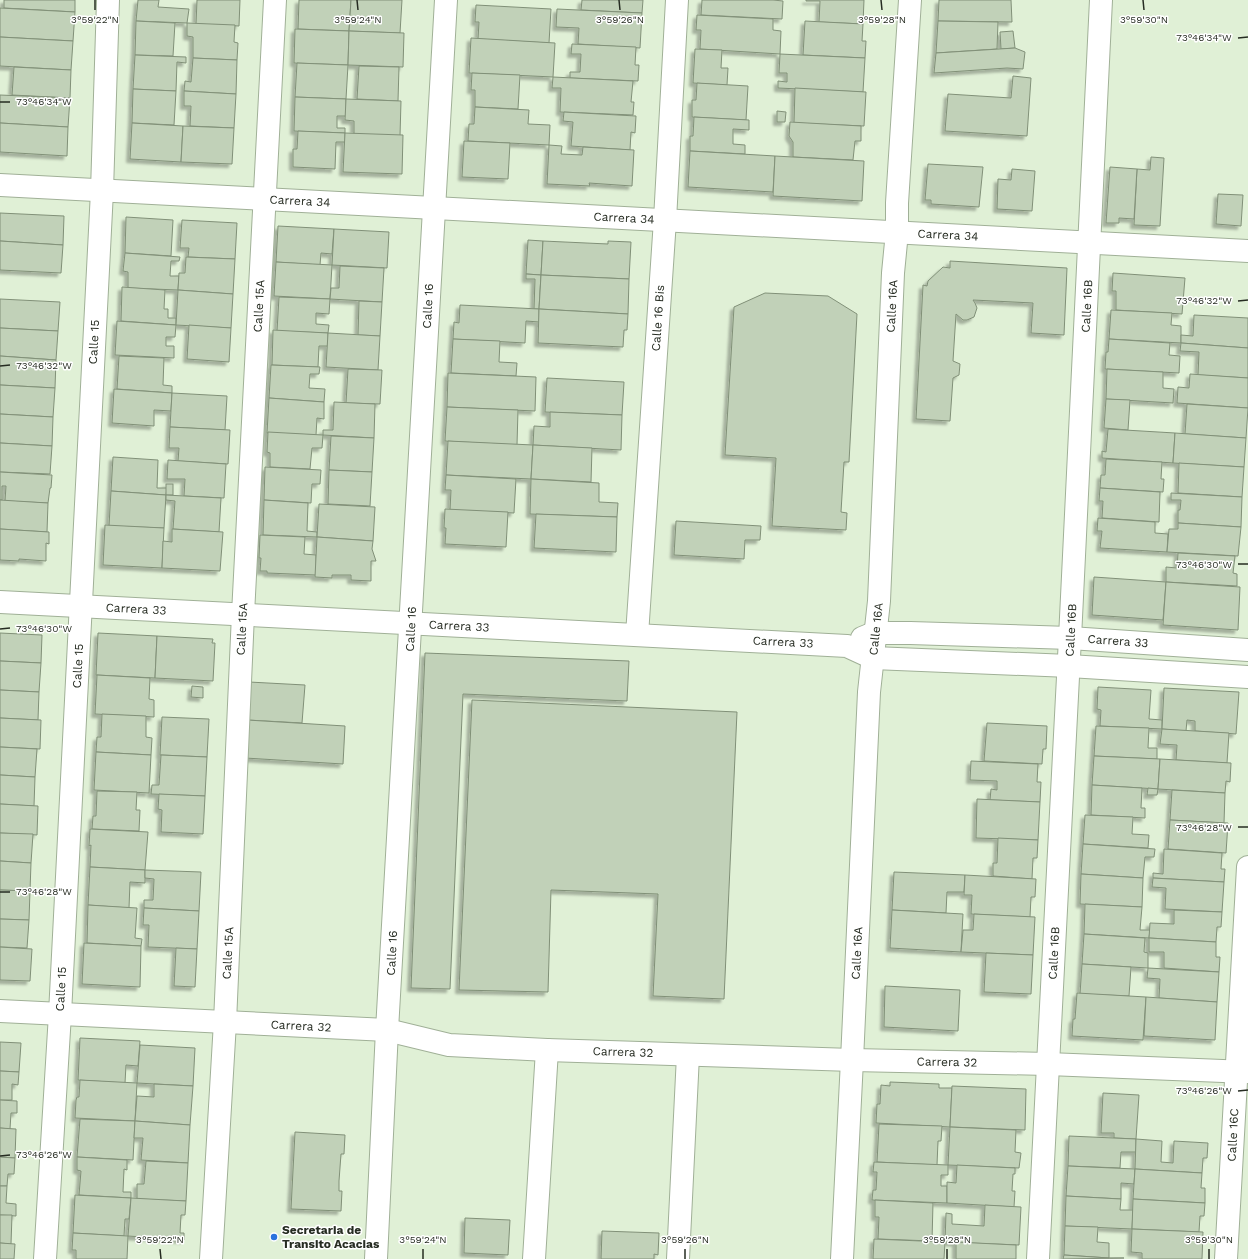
<svg xmlns="http://www.w3.org/2000/svg" width="1248" height="1259" font-family="'Work Sans',sans-serif">
<style>
.building{fill:#c1d1b8;stroke:#819078;filter:url(#shadow)}
.lines{fill:none;stroke-linecap:round;stroke-linejoin:round}
.minor-casing{stroke:#a0b097;stroke-width:24}
.minor{stroke:#fff;stroke-width:22}
.ticks{fill:none;stroke:#262c22;stroke-width:1.5}
.poi-dot{fill:#2a72de;stroke:#fff;stroke-width:1.5}
.labels{text-anchor:middle;dominant-baseline:central;stroke-width:3;stroke-linejoin:round;paint-order:stroke}
.street-label{font-size:12px;fill:#262c22;stroke:#fff}
.poi-label{font-size:12px;font-weight:bold;fill:#262c22;stroke:#fff;text-anchor:start}
.ticks-label{font-size:10px;text-anchor:middle;fill:#262c22;stroke:#fff;stroke-width:3;stroke-linejoin:round;paint-order:stroke}
</style>
<defs>
<filter id="shadow"><feDropShadow dx="-3.5" dy="3.5" stdDeviation="1" flood-color="#0004"/></filter>
</defs>
<rect width="100%" height="100%" fill="#e0f0d6"/>
<g class="building">
<path d="M4,0h71v12l-71,-4z"/>
<path d="M138,0h21l-1,7 31,2 -2,14 -51,-2z"/>
<path d="M197,0h43l-1,26 -43,-2z"/>
<path d="M299,0h52l-2,31 -51,-2z"/>
<path d="M351,0h51l-2,33 -51,-2z"/>
<path d="M582,0h61l-1,13 -61,-3z"/>
<path d="M702,0h71l10,1 -1,18 -81,-4z"/>
<path d="M806,0h58l-1,24 -44,-2 1,-21h-14z"/>
<path d="M939,0h72l1,22 -74,-1z"/>
<path d="M476,5l75,4 -2,34 -71,-4 1,-17h-4z"/>
<path d="M0,8l75,4 -2,29 -73,-4z"/>
<path d="M557,9l85,4 -2,35 -62,-4 1,-16 -23,-1z"/>
<path d="M697,15l76,4v11l8,1 -1,23 -80,-5 1,-19h-5z"/>
<path d="M136,21l39,2 -2,33 -38,-1z"/>
<path d="M805,21l58,3 -1,17h4l-1,17 -62,-3z"/>
<path d="M938,21l60,1 -1,27 -61,4z"/>
<path d="M187,23l48,2 -1,17 4,1 -1,17 -44,-2v-21l-6,-1z"/>
<path d="M295,29l54,2 -1,34 -54,-2z"/>
<path d="M349,31l55,2 -1,34 -55,-2z"/>
<path d="M1013,31l2,17 -14,1 -1,-17z"/>
<path d="M0,37l73,4 -2,29 -71,-4z"/>
<path d="M471,38l84,5 -2,34 -84,-4z"/>
<path d="M572,44l64,3 -1,18h4l-1,16 -68,-3v-6h10l1,-18h-10z"/>
<path d="M1015,48l10,4 -2,17 -16,-1 -73,5 2,-20z"/>
<path d="M695,49l27,1 -1,18h7l-1,17 -34,-2z"/>
<path d="M780,54l85,4 -2,34 -85,-4v-7l9,1v-9h-8z"/>
<path d="M135,55l51,2v6l-9,-1 -1,29 -43,-2z"/>
<path d="M193,58l44,2 -1,34 -52,-3 1,-10 6,1z"/>
<path d="M297,63l51,2 -2,34 -51,-2z"/>
<path d="M359,66l40,1 -1,34 -41,-2z"/>
<path d="M14,67l57,3 -1,28 -58,-3z"/>
<path d="M472,73l48,2 -2,34 -43,-2v-17h-4z"/>
<path d="M1013,76l18,2 -4,58 -82,-5 3,-37 63,4z"/>
<path d="M553,77l80,4 -2,21h3l-1,13 -73,-3 1,-24h-9z"/>
<path d="M697,83l51,3 -2,34 -54,-3v-17h4z"/>
<path d="M795,88l71,4 -2,34 -70,-3z"/>
<path d="M133,89l43,2 -2,34 -42,-2z"/>
<path d="M184,91l52,3 -2,34 -44,-2 1,-20h-7z"/>
<path d="M0,95l70,3 -2,29 -68,-4z"/>
<path d="M295,97l51,2v17h-9v12h8v5l-51,-2z"/>
<path d="M346,99l55,2 -1,35 -46,-2v-13l-9,-1z"/>
<path d="M475,107l54,3 -1,14 22,1 -1,20 -81,-4 1,-17h5z"/>
<path d="M777,111l9,1 -1,10h-8z"/>
<path d="M564,112l72,4 -1,17 -4,-1 -1,18 -59,-4 2,-24 -10,-1z"/>
<path d="M694,117l55,3v10l-16,-1v15l12,1v9l-55,-3v-15h3z"/>
<path d="M790,122l71,4v15h-6l-2,19 -60,-3v-15l-4,-6z"/>
<path d="M0,123l68,4 -1,29 -67,-4z"/>
<path d="M132,123l51,3 -2,36 -51,-3z"/>
<path d="M183,126l51,2 -2,36 -51,-2z"/>
<path d="M298,131l47,2v9h-9l-1,27 -42,-2v-18h4z"/>
<path d="M345,133l58,2 -1,39 -59,-2z"/>
<path d="M464,141l46,2 -2,36 -46,-2z"/>
<path d="M549,145l13,1 -1,8 21,1 1,-8 51,3 -2,36 -43,-3 1,3 -43,-2z"/>
<path d="M690,151l85,5 -2,36 -85,-5z"/>
<path d="M775,156l89,5 -2,40 -89,-5z"/>
<path d="M1151,157l13,1 -4,68 -26,-1 3,-56 13,1z"/>
<path d="M928,164l55,3 -4,40 -48,-3v-4h-6z"/>
<path d="M1110,167l27,2 -3,50 -15,-1v5h-13z"/>
<path d="M1012,169l23,2 -3,40 -35,-2 1,-30 13,1z"/>
<path d="M1218,194l25,1 -2,31 -25,-2z"/>
<path d="M0,213l64,3 -1,29 -63,-4z"/>
<path d="M126,217l47,3 -2,36 -46,-3z"/>
<path d="M182,220l55,3 -2,36 -47,-2 1,-9h-9z"/>
<path d="M278,226l56,3 -2,25 -11,-1 -1,12 -44,-3z"/>
<path d="M334,229l55,3 -2,36 -55,-3z"/>
<path d="M528,240l15,1 -2,34 -15,-1z"/>
<path d="M0,241l63,4 -2,28 -61,-3z"/>
<path d="M543,241l65,3v-3l23,1 -2,37 -88,-4z"/>
<path d="M125,253l55,4 -1,4h-8l-1,15h9l-1,14 -50,-2v-16l-5,-1z"/>
<path d="M186,257l49,2 -2,35 -55,-4 1,-17h6z"/>
<path d="M950,261l117,7 -3,67 -33,-2 2,-30 -60,-3 2,3 2,5 -3,9 -7,3h-4l-7,-6 -3,47 7,3 -1,11 -6,3 -3,43 -34,-2 7,-134 4,1 1,-5 15,-14 7,1z"/>
<path d="M276,262l56,3 -2,34 -56,-3z"/>
<path d="M340,266l44,2 -2,34 -52,-3 1,-11h8z"/>
<path d="M1113,273l72,5 -3,36 -66,-4v-19h-4z"/>
<path d="M526,274l15,1 -2,34h-5l1,-30h-9z"/>
<path d="M541,275l88,4 -1,35 -89,-5z"/>
<path d="M122,287l43,3 -1,19h4v9h8v7l-55,-4z"/>
<path d="M178,290l55,4 -2,34 -55,-3z"/>
<path d="M765,293l63,3 29,18 -8,148h-5l-3,50 6,1 -1,17 -74,-4 4,-68 -51,-3 9,-148z"/>
<path d="M279,297l51,2 -1,15 -13,-1v11l13,1 -1,8 -51,-2z"/>
<path d="M0,299l60,3 -2,29 -58,-3z"/>
<path d="M359,301l23,1 -2,34 -22,-1z"/>
<path d="M460,305l79,4v13l-13,-1 -1,22 -72,-4 1,-17 5,1z"/>
<path d="M539,309l89,5 -1,16h-3l-1,17 -85,-4z"/>
<path d="M1111,310l61,3 -1,12 10,1v17l-72,-4z"/>
<path d="M1194,315l54,3v30l-67,-5v-8l12,1z"/>
<path d="M117,321l59,4 -1,12h-9v9h8v12l-59,-3z"/>
<path d="M189,325l42,3 -2,34 -42,-3z"/>
<path d="M0,328l58,3 -2,29 -56,-4z"/>
<path d="M273,330l55,3v13h-9l-1,21 -46,-2z"/>
<path d="M328,333l52,3 -2,34 -52,-3z"/>
<path d="M453,339l47,2 -1,21 18,1 -1,13 -65,-3z"/>
<path d="M1109,339l61,4 -1,12 11,1 -1,17 -74,-4 1,-17h2z"/>
<path d="M1181,343l67,5v30l-50,-3 1,-23 -19,-1z"/>
<path d="M0,356l56,4 -1,28 -55,-3z"/>
<path d="M119,356l45,2 -1,27 9,1v7l-55,-4z"/>
<path d="M271,365l49,2 -1,7h-9l-1,14 16,1 -1,13 -55,-4z"/>
<path d="M348,369l34,1 -2,34 -34,-1z"/>
<path d="M1107,369l56,3v16l11,1 -1,14 -67,-4z"/>
<path d="M448,373l88,4 -1,34 -88,-4z"/>
<path d="M1190,374l58,4v30l-71,-5 1,-16 11,1z"/>
<path d="M547,378l77,4 -2,33 -77,-3z"/>
<path d="M0,385l55,3 -2,29 -53,-3z"/>
<path d="M114,389l58,4 -1,18 -17,-1v16l-42,-3z"/>
<path d="M172,393l55,3 -2,34 -55,-3z"/>
<path d="M269,398l55,4v17l-7,-1 -1,17 -49,-2z"/>
<path d="M1106,399l24,1 -2,30 -24,-2z"/>
<path d="M334,402l41,2 -1,34 -51,-3v-5h10z"/>
<path d="M1187,404l61,4 -2,30 -61,-4z"/>
<path d="M447,407l71,3 -1,35 -72,-4z"/>
<path d="M550,412l72,3 -1,35 -88,-5 1,-19 16,1z"/>
<path d="M0,414l53,3 -1,29 -52,-3z"/>
<path d="M170,427l60,3 -2,34 -50,-3 1,-13h-10z"/>
<path d="M1108,429l67,4 -2,30 -71,-5v-7l4,1z"/>
<path d="M268,432l55,3 -1,13h-10l-2,21 -40,-2v-14l-3,-1z"/>
<path d="M1175,433l71,5 -2,29 -71,-4z"/>
<path d="M331,436l43,2 -2,34 -43,-2z"/>
<path d="M448,441l85,4 -2,34 -85,-4z"/>
<path d="M0,443l52,3 -2,28 -50,-2z"/>
<path d="M533,445l59,3 -1,34 -60,-3z"/>
<path d="M113,457l45,3 -1,28h10l-1,7 -55,-4z"/>
<path d="M1106,459l56,3 -1,17h3l-1,13 -63,-4 1,-13h4z"/>
<path d="M168,460l58,4 -2,34 -40,-2 1,-17h-18z"/>
<path d="M1179,463l65,4 -2,30 -64,-4z"/>
<path d="M265,467l56,3 -1,14h-8l-1,19 -47,-3z"/>
<path d="M329,470l43,2 -2,34 -42,-2z"/>
<path d="M0,472l52,3 -1,13h-1l-2,15 -43,-2 1,-15h-4v14h-2z"/>
<path d="M446,475l70,4 -2,34 -64,-3 1,-20h-6z"/>
<path d="M531,479l68,4v19l19,1 -1,14 -87,-3z"/>
<rect x="166" y="484" width="7" height="11"/>
<path d="M1100,488l60,4 -1,30 -57,-4 1,-17h-4z"/>
<path d="M111,491l55,4 -2,33 -55,-2z"/>
<path d="M1171,493l71,4 -1,30 -63,-4v-13h2l1,-10h-10z"/>
<path d="M166,495l55,3 -2,34 -46,-3 2,-28 -9,-1z"/>
<path d="M0,500l48,3 -1,29 -47,-3z"/>
<path d="M264,500l44,3 -1,28 10,1v5l-54,-2z"/>
<path d="M319,504l56,3 -2,34 -56,-4z"/>
<path d="M445,509l63,3 -2,35 -61,-3 1,-16h-2z"/>
<path d="M536,514l81,3 -1,35 -82,-4z"/>
<path d="M1098,518l57,4v11l13,1 -1,18 -67,-4 2,-17h-5z"/>
<path d="M676,521l85,5 -1,14h-15l-1,19 -70,-4z"/>
<path d="M1178,523l63,4 -3,29 -71,-4 2,-23h9z"/>
<path d="M105,525l59,3 -2,40 -59,-3z"/>
<path d="M0,529l49,3v12l-3,-1v18l-27,-2v2l-19,-1z"/>
<path d="M172,529l51,3 -3,39 -58,-3 1,-27 9,1z"/>
<path d="M260,535l45,2 -1,17 12,1v20l-49,-2v-2h-7l1,-13h-2z"/>
<path d="M317,537l56,4 -1,8 4,12h-5v20l-20,-1v-5h-19v3l-17,-1z"/>
<path d="M1178,553l57,3 -2,17 4,1v12l-71,-4v-15l11,1z"/>
<path d="M1094,577l72,5 -3,38 -71,-5z"/>
<path d="M1166,582l74,5 -2,43 -75,-5z"/>
<path d="M0,633l42,2 -1,28 -41,-2z"/>
<path d="M98,633l59,3 -2,42 -59,-3z"/>
<path d="M157,636l56,3 -1,4h3l-2,38 -58,-3z"/>
<path d="M425,653l204,8 -2,40 -164,-7 -13,295 -39,-1z"/>
<path d="M0,661l41,2 -2,29 -39,-2z"/>
<path d="M97,675l53,3 -1,21 5,1v17l-59,-3z"/>
<path d="M249,682l56,3 -3,38 -55,-3z"/>
<path d="M192,686l11,1v11l-12,-1z"/>
<path d="M1098,687l53,3 -2,29 13,1v9l-62,-3 1,-16 -4,-1z"/>
<path d="M1164,688l75,4 -3,42 -41,-3v-10l-8,-1 -1,11 -24,-2z"/>
<path d="M0,690l39,2 -1,28 -38,-2z"/>
<path d="M472,700l265,12 -13,287 -71,-3 5,-102 -107,-4 -3,102 -89,-2z"/>
<path d="M102,714l44,2v21l6,1 -1,17 -55,-3 1,-15h4z"/>
<path d="M162,717l47,2 -2,38 -47,-2z"/>
<path d="M0,718l41,2 -1,29 -40,-2z"/>
<path d="M247,720l98,6 -2,38 -98,-6z"/>
<path d="M987,723l60,3 -1,23h-3l-1,15 -58,-3z"/>
<path d="M1096,726l53,2 -1,20h9v11l-63,-3z"/>
<path d="M1162,729l67,4 -2,30 -51,-3 1,-15 -17,-1z"/>
<path d="M0,747l37,2 -2,28 -35,-2z"/>
<path d="M96,752l55,3 -2,38 -55,-3z"/>
<path d="M161,755l46,2 -2,39 -54,-2 1,-9h7z"/>
<path d="M1094,756l66,3 -2,30 -66,-4z"/>
<path d="M1160,759l71,4 -1,19 -4,-1 -1,12 -67,-4z"/>
<path d="M971,761l67,3 -1,18h4l-1,20 -50,-2 1,-11 6,1v-9l-27,-1z"/>
<path d="M0,775l35,2 -1,29 -34,-2z"/>
<path d="M1092,785l50,3 -1,20h4v10l-54,-3z"/>
<path d="M1148,788l10,1 -1,6h-10z"/>
<path d="M1172,790l53,3 -1,30 -54,-3z"/>
<path d="M97,791l40,1 -1,18h4l-1,21 -47,-2 1,-13h3z"/>
<path d="M159,794l46,2 -2,38 -42,-2 1,-22 -4,-1z"/>
<path d="M977,799l63,3 -2,38 -62,-2z"/>
<path d="M0,804l38,2 -1,29 -37,-2z"/>
<path d="M1085,815l48,2 -1,17 17,1 -1,13 -65,-4z"/>
<path d="M1170,820l58,3 -2,30 -58,-4z"/>
<path d="M90,829l58,3 -3,38 -55,-3 1,-22 -2,1z"/>
<path d="M0,833l33,1 -2,29 -31,-2z"/>
<path d="M998,838l40,2 -1,18h-4l-1,21 -39,-3v-13h4z"/>
<path d="M1083,844l72,5 -1,8h-9l-2,21 -62,-4z"/>
<path d="M1164,849l58,4 -1,16h4l-1,13 -71,-4v-5l10,1z"/>
<path d="M0,861l31,2 -1,28 -30,-1z"/>
<path d="M90,867l55,3v13l-15,-1 -1,26 -41,-3z"/>
<path d="M145,870l56,2 -2,39 -55,-3v-8h9l1,-21 -9,-1z"/>
<path d="M894,872l71,3 -1,17h-17l-1,21 -54,-3z"/>
<path d="M1081,874l62,4 -1,29 -62,-3z"/>
<path d="M965,875l71,4 -1,18h-4l-1,20 -59,-3 1,-19h-8z"/>
<path d="M1153,878l71,4 -2,30 -57,-3 1,-21 -14,-1z"/>
<path d="M0,890l30,1 -1,29 -29,-1z"/>
<path d="M1085,904l57,3 -2,23h10l-1,8 -65,-4z"/>
<path d="M88,905l49,3 -2,30 7,1 -1,7 -54,-3z"/>
<path d="M144,908l55,3 -2,38 -49,-2 1,-22h-6z"/>
<path d="M892,910l71,4 -2,38 -71,-4z"/>
<path d="M1174,910l48,2 -1,15h-4l-1,15 -67,-4 1,-15 24,1z"/>
<path d="M974,914l61,3 -2,38 -72,-3 2,-22h10z"/>
<path d="M0,919l29,1 -2,28 -27,-1z"/>
<path d="M1084,934l61,4 -1,14 4,1v15l-66,-4z"/>
<path d="M1149,938l67,4v15h4l-1,15 -55,-4v-16h-15z"/>
<path d="M84,943l57,3 -1,41 -58,-3z"/>
<path d="M0,947l32,2 -2,32 -30,-1z"/>
<path d="M176,948l21,1 -2,38 -21,-1z"/>
<path d="M986,953l47,2 -2,39 -47,-2z"/>
<path d="M1082,964l49,3 -2,29 -49,-2z"/>
<path d="M1148,968l71,4 -2,30 -58,-4 1,-19 -13,-1z"/>
<path d="M885,986l75,4 -2,41 -74,-4z"/>
<path d="M1077,993l69,4 -3,43 -71,-4 1,-17h2z"/>
<path d="M1146,997l71,5 -2,38 -71,-4z"/>
<path d="M80,1038l60,3 -2,25 -12,-1 -1,18 -47,-3z"/>
<path d="M0,1042l21,1 -2,29 -19,-1z"/>
<path d="M140,1045l55,3 -2,38 -56,-3z"/>
<path d="M0,1071l19,1 -1,13 -6,-1v16h-12z"/>
<path d="M80,1080l57,3 -2,38 -60,-3 1,-18 1,-3h2z"/>
<path d="M890,1082l49,2v4h13l-2,39 -74,-4 1,-19h3l1,-19 9,1z"/>
<path d="M154,1084l39,2 -3,39 -55,-4 2,-25 17,1z"/>
<path d="M952,1086l74,3 -1,41 -75,-3z"/>
<path d="M1103,1093l36,2 -3,44 -22,-1v-5h-13z"/>
<path d="M0,1100l17,1v12h-6l-1,16 -10,-1z"/>
<path d="M80,1119l55,2 -2,39 -56,-3z"/>
<path d="M135,1121l55,4 -2,38 -47,-3 2,-22h-9z"/>
<path d="M879,1124l63,2 -1,15h-3l-1,24 -60,-3z"/>
<path d="M950,1127l66,3 -1,22 6,1 -2,15 -71,-3z"/>
<path d="M0,1128l16,1 -1,29 -15,-1z"/>
<path d="M295,1132l50,3 -1,19h-3l-2,27v10h3l-1,20 -50,-2z"/>
<path d="M1069,1136l67,3v13h-15l-1,16 -52,-2z"/>
<path d="M1136,1139l26,2 -1,21 12,1 1,-22 34,2 -1,15h-4l-1,15 -67,-4z"/>
<path d="M0,1157l15,1 -1,16h-6l-1,12h-7z"/>
<path d="M77,1157l50,3v10l-3,-1 -1,23h8v6l-52,-3 2,-24 -4,-1z"/>
<path d="M146,1161l42,2 -2,38 -49,-2v-15h7z"/>
<path d="M874,1162l74,3v10h-7v11h6v17l-75,-3 1,-10h3l1,-18h-4z"/>
<path d="M957,1165l58,3v6h-2l-1,17h3l-1,16 -67,-4v-21l9,1z"/>
<path d="M1068,1166l67,3 -1,15 -13,-1v16l-55,-3z"/>
<path d="M1135,1169l67,4 -1,15h4v15l-72,-4z"/>
<path d="M0,1186h7l-1,17 10,1v12l-16,-1z"/>
<path d="M75,1195l56,3 -2,21h-4l-1,17 -51,-3z"/>
<path d="M1066,1196l55,3 -1,11h13l-1,19 -67,-3z"/>
<path d="M131,1198l55,3 -1,14h-4l-1,18h4v7l-56,-4z"/>
<path d="M1133,1199l72,4 -1,13h-4l-1,16 -67,-3z"/>
<path d="M875,1200l58,3 -1,38 -54,-2 1,-22h-4z"/>
<path d="M985,1205l36,2 -2,38 -74,-3 1,-29 6,1v10l32,2z"/>
<path d="M0,1215h12l-1,29 -11,-1z"/>
<path d="M465,1218l45,2 -2,35 -44,-2z"/>
<path d="M1065,1226l33,1 -1,15 12,1v15l-45,-3z"/>
<path d="M1132,1229l71,3 -1,27h-60v-6l-11,-1z"/>
<path d="M602,1231l57,2 -1,22 -4,-1v5h-53z"/>
<path d="M73,1233l55,3 -1,23h-51v-9h-4z"/>
<path d="M874,1239l71,3 -1,17h-71z"/>
<path d="M956,1242l60,3v14h-60z"/>
<path d="M0,1243l15,1 -1,15h-14z"/>
<path d="M1064,1255l45,3h15l-61,1z"/>
</g>
<g class="lines">
<g class="minor-casing">
<g id="minor">
<path d="M0,185l1248,66"/>
<path d="M0,602l847,44 26,12 196,8 179,11"/>
<path d="M637,635l28,-415 12,-220"/>
<path d="M862,638l12,-5h36l160,5 178,12"/>
<path d="M0,1011l387,19 62,15 98,5 305,10 196,4 200,8"/>
<path d="M45,1259l15,-245 42,-823 6,-191"/>
<path d="M211,1259l14,-237 18,-408 32,-614"/>
<path d="M376,1259l11,-229 59,-1030"/>
<path d="M534,1259l13,-209"/>
<path d="M678,1259l10,-204"/>
<path d="M842,1259l10,-199 17,-368 10,-91 14,-328 4,-41v-29l13,-203"/>
<path d="M1038,1259l32,-621 31,-638"/>
<path d="M1226,1259l22,-392"/>
</g>
</g>
<use href="#minor" class="minor"/>
</g>
<path class="ticks" d="M95,0v10M357,0l1,10M619,0l1,10M881,0l1,10M1143,0l1,10M1238,38l10,-1M0,102h10M1238,301l10,-1M0,366l10,-1M1238,564h10M0,629l10,-1M1238,827h10M0,892h10M1238,1091l10,-1M0,1156l10,-1M160,1249l1,10M423,1249v10M685,1249v10M947,1249v10M1209,1249v10"/>
<circle class="poi-dot" cx="274" cy="1237" r="4"/>
<g class="labels">
<g class="street-label">
<text transform="translate(300 201) rotate(3)">Carrera 34</text>
<text transform="translate(624 218) rotate(3)">Carrera 34</text>
<text transform="translate(948 235) rotate(3)">Carrera 34</text>
<text transform="translate(259 306) rotate(-87)">Calle 15A</text>
<text transform="translate(428 306) rotate(-87)">Calle 16</text>
<text transform="translate(892 306) rotate(-87)">Calle 16A</text>
<text transform="translate(1087 306) rotate(-87)">Calle 16B</text>
<text transform="translate(658 318) rotate(-86)">Calle 16 Bis</text>
<text transform="translate(94 342) rotate(-87)">Calle 15</text>
<text transform="translate(136 609) rotate(3)">Carrera 33</text>
<text transform="translate(459 626) rotate(3)">Carrera 33</text>
<text transform="translate(242 629) rotate(-87)">Calle 15A</text>
<text transform="translate(411 629) rotate(-87)">Calle 16</text>
<text transform="translate(876 629) rotate(-84)">Calle 16A</text>
<text transform="translate(1071 630) rotate(-87)">Calle 16B</text>
<text transform="translate(1118 641) rotate(4)">Carrera 33</text>
<text transform="translate(783 642) rotate(3)">Carrera 33</text>
<text transform="translate(78 666) rotate(-87)">Calle 15</text>
<text transform="translate(228 953) rotate(-87)">Calle 15A</text>
<text transform="translate(392 953) rotate(-87)">Calle 16</text>
<text transform="translate(857 953) rotate(-87)">Calle 16A</text>
<text transform="translate(1054 953) rotate(-87)">Calle 16B</text>
<text transform="translate(61 989) rotate(-87)">Calle 15</text>
<text transform="translate(301 1026) rotate(3)">Carrera 32</text>
<text transform="translate(623 1052) rotate(2)">Carrera 32</text>
<text transform="translate(947 1062) rotate(1)">Carrera 32</text>
<text transform="translate(1233 1135) rotate(-87)">Calle 16C</text>
</g>
<g class="poi-label">
<text x="282" y="1230">Secretaria de<tspan x="282" dy="14">Transito Acacias</tspan></text>
</g>
</g>
<g class="ticks-label">
<text x="95" y="23">3°59'22"N</text>
<text x="358" y="23">3°59'24"N</text>
<text x="620" y="23">3°59'26"N</text>
<text x="882" y="23">3°59'28"N</text>
<text x="1144" y="23">3°59'30"N</text>
<text x="1204" y="41">73°46'34"W</text>
<text x="44" y="105">73°46'34"W</text>
<text x="1204" y="304">73°46'32"W</text>
<text x="44" y="369">73°46'32"W</text>
<text x="1204" y="568">73°46'30"W</text>
<text x="44" y="632">73°46'30"W</text>
<text x="1204" y="831">73°46'28"W</text>
<text x="44" y="895">73°46'28"W</text>
<text x="1204" y="1094">73°46'26"W</text>
<text x="44" y="1158">73°46'26"W</text>
<text x="160" y="1243">3°59'22"N</text>
<text x="423" y="1243">3°59'24"N</text>
<text x="685" y="1243">3°59'26"N</text>
<text x="947" y="1243">3°59'28"N</text>
<text x="1209" y="1243">3°59'30"N</text>
</g>
</svg>
